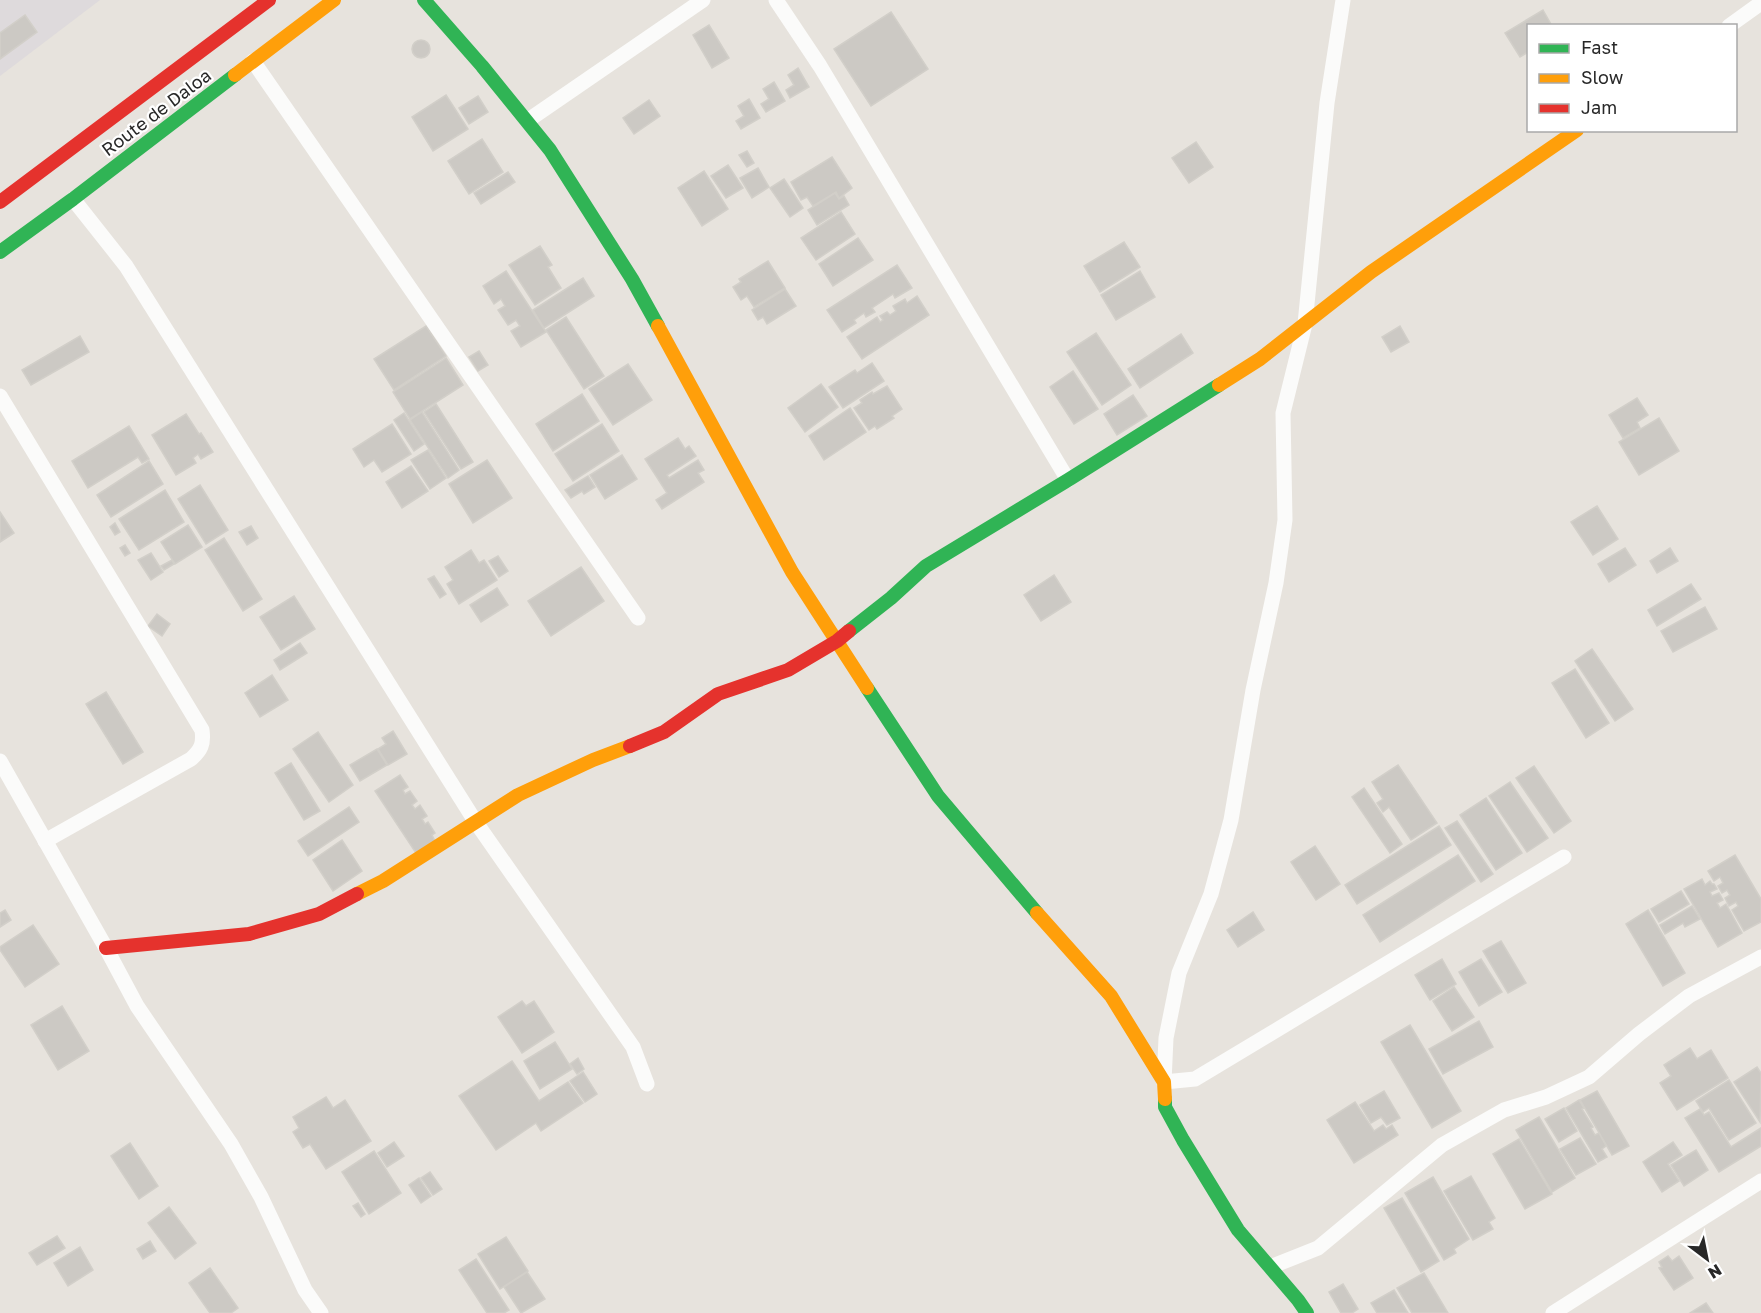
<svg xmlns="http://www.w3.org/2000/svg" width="1761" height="1313" font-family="'Golos Text',sans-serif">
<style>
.industrial{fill:#dedadc}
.building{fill:#ccc9c4;stroke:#d2cfc9;stroke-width:1.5}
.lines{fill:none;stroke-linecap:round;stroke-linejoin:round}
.street{stroke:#fbfbfa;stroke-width:15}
.fast{stroke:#30b455;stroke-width:14}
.slow{stroke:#ff9f0a;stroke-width:14}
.jam{stroke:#e5322d;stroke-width:14}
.labels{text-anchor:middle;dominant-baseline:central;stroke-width:4.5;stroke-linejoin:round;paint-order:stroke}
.street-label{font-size:18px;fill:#282828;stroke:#fff}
</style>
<rect width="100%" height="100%" fill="#e7e3dd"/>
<path class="industrial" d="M0,0h100l-100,76z"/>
<g class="building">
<path d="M1543,10l9,16h-24v26l-8,5 -15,-24z"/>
<path d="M891,12l37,57 -57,37 -37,-57z"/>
<path d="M25,15l12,17 -37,27v-26z"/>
<path d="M709,25l20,33 -17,10 -19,-33z"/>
<circle cx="421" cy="49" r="9"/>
<path d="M798,68l11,19 -19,11 -4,-8 8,-5 -6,-10z"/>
<path d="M774,82l11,19 -19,11 -5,-8 8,-5 -6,-10z"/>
<path d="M446,95l22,34 -35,22 -21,-34z"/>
<path d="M478,96l10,16 -19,12 -10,-16z"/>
<path d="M749,99l11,19 -19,11 -5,-8 8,-5 -6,-10z"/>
<path d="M649,100l11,16 -26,18 -11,-16z"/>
<path d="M482,139l21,33 -34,22 -21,-33z"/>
<path d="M1196,142l17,25 -24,16 -17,-25z"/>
<path d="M747,151l7,12 -7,4 -8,-12z"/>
<path d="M832,157l20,31 -13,10 -3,-6 -23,14 -6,-9 -6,3 -10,-18z"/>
<path d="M728,165l15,23 -17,10 -15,-22z"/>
<path d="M758,168l11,19 -17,11 -12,-20z"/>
<path d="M704,171l24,38 -26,17 -24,-38z"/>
<path d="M508,172l7,10 -34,22 -7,-11z"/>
<path d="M784,179l19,29 -13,9 -20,-29z"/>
<path d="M835,193l4,6 5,-3 5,9 -32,20 -9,-15z"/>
<path d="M841,212l14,22 -39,26 -15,-22z"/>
<path d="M858,238l15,22 -40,26 -14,-22z"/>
<path d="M1124,242l16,25 -40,25 -16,-26z"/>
<path d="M540,246l12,19 -4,2 13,21 -26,17 -26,-40z"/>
<path d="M768,261l17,27 -31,19 -7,-11 -6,4 -8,-13 8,-5 -2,-3z"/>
<path d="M897,265l15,23 -17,10 -2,-4 -21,14 3,4 -9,5 -2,-4 -10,7 2,3 -14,9 -15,-22z"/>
<path d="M506,271l40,61 -25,15 -10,-16 9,-5 -4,-6 -8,5 -10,-15 7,-4 -4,-7 -7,5 -11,-18z"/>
<path d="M1140,271l15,26 -39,23 -15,-25z"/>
<path d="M583,278l11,18 -50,32 -11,-18z"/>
<path d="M785,289l11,17 -29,18 -4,-7 -5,3 -6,-10z"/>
<path d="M917,296l12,19 -67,44 -15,-22 30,-20 3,5 3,-2 -3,-4 7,-4 3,3 6,-4 -3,-5 12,-7 2,4z"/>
<path d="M566,317l38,59 -20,13 -38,-59z"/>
<path d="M426,326l20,30 -52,34 -20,-31z"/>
<path d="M1400,326l9,16 -18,10 -9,-15z"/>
<path d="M1096,333l35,52 -29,20 -35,-53z"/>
<path d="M1181,334l12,19 -53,35 -12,-19z"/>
<path d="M80,336l9,16 -58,33 -9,-15z"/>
<path d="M479,351l9,14 -10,6 -9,-14z"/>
<path d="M446,358l17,27 -53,34 -17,-27z"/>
<path d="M872,363l12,18 -41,27 -14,-21 26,-17 2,3z"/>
<path d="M628,364l24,36 -39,25 -24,-36z"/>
<path d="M1073,371l25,38 -24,15 -24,-37z"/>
<path d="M821,384l17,23 -33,25 -17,-24z"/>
<path d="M887,386l15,23 -10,7 2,2 -17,11 -2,-3 -6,4 -15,-22 8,-5 -2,-3 12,-8 1,2z"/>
<path d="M582,394l17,27 -46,30 -17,-27z"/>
<path d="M1133,395l14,21 -30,19 -13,-21z"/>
<path d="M1637,398l11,17 -11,7 3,6 -17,10 -14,-23z"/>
<path d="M436,404l37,58 -12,7 -37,-57z"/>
<path d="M850,408l16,24 -42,28 -15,-24z"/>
<path d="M422,412l37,58 -11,8 -38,-58z"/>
<path d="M404,413l20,31 -10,7 -20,-31z"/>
<path d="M186,414l13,20 2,-1 12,19 -12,7 -3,-5 -5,4 3,5 -20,12 -24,-40z"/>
<path d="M1659,418l20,33 -40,24 -20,-33z"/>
<path d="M392,424l19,30 -29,18 -8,-12 -10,7 -11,-18z"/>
<path d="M602,424l17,27 -46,30 -18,-27z"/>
<path d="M129,426l20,33 -7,4 -4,-6 -50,31 -16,-27z"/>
<path d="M678,438l7,11 4,-3 7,10 -29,19 2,3 29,-18 6,10 -6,3 6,9 -42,27 -6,-9 11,-7 -22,-34z"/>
<path d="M428,450l18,28 -16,11 -19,-29z"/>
<path d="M622,455l15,24 -32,20 -15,-24z"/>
<path d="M487,460l25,38 -39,25 -24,-39z"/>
<path d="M149,461l14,23 -52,33 -14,-22z"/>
<path d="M411,466l17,25 -26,17 -16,-26z"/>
<path d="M588,476l7,11 -11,7 -2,-3 -11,7 -6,-8z"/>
<path d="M200,485l28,45 -22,14 -28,-45z"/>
<path d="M165,490l19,32 -45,28 -20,-31z"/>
<path d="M1597,506l21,33 -25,16 -22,-33z"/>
<path d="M0,512l14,21 -14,9z"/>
<path d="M115,523l5,9 -5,3 -5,-8z"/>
<path d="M188,525l14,22 -27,17 -14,-22z"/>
<path d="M251,526l7,12 -11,7 -8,-13z"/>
<path d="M224,538l38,61 -19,12 -38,-61z"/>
<path d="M125,545l5,8 -5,3 -5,-8z"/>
<path d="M1625,548l11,17 -27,17 -11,-18z"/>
<path d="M1670,548l8,13 -21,12 -7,-12z"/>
<path d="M471,550l8,13 5,-3 13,20 -38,24 -12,-20 6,-4 -8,-13z"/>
<path d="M151,553l12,19 -12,8 -13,-20z"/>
<path d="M498,556l10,15 -9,6 -10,-16z"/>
<path d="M172,560l2,4 -10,6 -3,-4z"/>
<path d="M581,567l23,34 -53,35 -23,-35z"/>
<path d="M1054,575l17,27 -30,19 -17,-26z"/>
<path d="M434,576l12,18 -6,4 -12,-19z"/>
<path d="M1691,584l10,15 -44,27 -9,-16z"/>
<path d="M497,588l11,17 -27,17 -11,-17z"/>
<path d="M294,596l21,33 -34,21 -21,-33z"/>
<path d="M1705,607l12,22 -44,23 -12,-21z"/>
<path d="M157,614l13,10 -8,12 -14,-10z"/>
<path d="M300,643l7,10 -27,17 -6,-10z"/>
<path d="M1592,649l41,60 -18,12 -40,-60z"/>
<path d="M1575,669l34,54 -23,15 -34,-55z"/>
<path d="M272,675l16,25 -28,17 -15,-24z"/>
<path d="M106,692l37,60 -20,12 -37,-60z"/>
<path d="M393,731l14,23 -19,11 -10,-16 8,-5 -4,-6z"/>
<path d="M318,732l35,53 -24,17 -36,-53z"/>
<path d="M377,749l10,16 -27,16 -10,-16z"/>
<path d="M291,763l29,48 -16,9 -29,-47z"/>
<path d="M1398,765l39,58 -26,17 -22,-33 -6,5 -6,-9 6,-4 -11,-17z"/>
<path d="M1534,766l37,55 -17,12 -38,-55z"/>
<path d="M400,775l8,12 -5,3 2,4 5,-3 7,10 -5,4 3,4 5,-4 7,11 -5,3 3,5 3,-2 7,11 -3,2 3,6 -19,12 -41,-62z"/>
<path d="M1510,782l38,56 -21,14 -38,-56z"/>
<path d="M1364,788l38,56 -12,9 -38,-56z"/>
<path d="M1486,798l36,55 -26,17 -36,-55z"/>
<path d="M349,807l10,15 -51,34 -10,-15z"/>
<path d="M1457,821l36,53 -12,8 -36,-54z"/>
<path d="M1439,826l12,19 -94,59 -12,-19z"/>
<path d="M342,840l20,31 -29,20 -20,-31z"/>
<path d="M1315,846l25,38 -24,16 -25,-38z"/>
<path d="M1458,855l17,26 -95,61 -17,-27z"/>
<path d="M1735,855l26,44v23l-17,9 -12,-21 6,-4 -2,-4 -7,4 -4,-8 5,-3 -3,-5 -5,3 -4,-7 5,-3 -3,-6 -6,4 -6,-10z"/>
<path d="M1702,879l3,6 5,-4 2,3h2l3,5 -7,3 2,4 7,-3 4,7 -6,3 3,5 6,-4 16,29 -24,14 -34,-58z"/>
<path d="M1681,891l8,13 -30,18 -8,-13z"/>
<path d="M1692,906l8,13 -15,8 -2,-4 -18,11 -5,-9z"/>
<path d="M5,910l6,10 -11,7v-14z"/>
<path d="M1648,910l37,63 -22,13 -37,-62z"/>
<path d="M1253,912l11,18 -26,17 -11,-17z"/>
<path d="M33,925l26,39 -34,23 -25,-37v-3z"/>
<path d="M1501,941l25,42 -18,10 -25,-42z"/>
<path d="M1442,959l14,25 -26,16 -15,-25z"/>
<path d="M1481,959l21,33 -23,14 -20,-34z"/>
<path d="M1454,987l20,30 -22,14 -19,-30z"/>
<path d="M522,1001l4,5 8,-5 20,31 -32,21 -24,-36z"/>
<path d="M62,1006l27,45 -31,19 -27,-45z"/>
<path d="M1479,1021l14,26 -50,27 -14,-25z"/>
<path d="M1410,1025l51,86 -29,17 -51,-86z"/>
<path d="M555,1042l17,27 -32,20 -16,-28z"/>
<path d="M1690,1048l7,11 14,-9 17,28 -51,32 -17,-27 11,-7 -7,-11z"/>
<path d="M578,1058l6,11 -7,5 -7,-10z"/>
<path d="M512,1061l27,40 29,-19 15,21 -42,28 -5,-8 -40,27 -37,-54z"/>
<path d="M1757,1067l4,6 -1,49 -26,-40z"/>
<path d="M583,1072l14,22 -12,8 -15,-21z"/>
<path d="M1729,1080l27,43 -27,17 -20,-32 -6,4 -7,-11z"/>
<path d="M1384,1091l16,27 -13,7 -6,-8 -10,6 -11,-18z"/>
<path d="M1597,1091l32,55 -17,9 -32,-55z"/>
<path d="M326,1097l7,11 12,-8 26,41 -45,28 -16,-25 -7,4 -10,-16 6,-4 -6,-11z"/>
<path d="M1579,1100l5,8 -2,1 11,18 -2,1 4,7 4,-2 7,13 -4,3 5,8 -9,5 -32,-54z"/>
<path d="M1355,1102l19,29 9,-6 3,4 6,-4 6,10 -44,28 -27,-43z"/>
<path d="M1564,1108l13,23 -18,11 -14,-23z"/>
<path d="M1700,1109l4,6 5,-3 22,35 30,-19v18l-42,26 -34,-54z"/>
<path d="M1539,1117l36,61 -23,14 -36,-62z"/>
<path d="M1580,1138l16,26 -20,11 -16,-26z"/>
<path d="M1519,1139l33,55 -27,15 -32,-55z"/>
<path d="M394,1142l10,14 -17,11 -9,-14z"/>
<path d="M1673,1142l9,13 -14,9 11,17 -17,11 -19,-30z"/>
<path d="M130,1143l28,43 -19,13 -28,-43z"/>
<path d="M1696,1150l12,20 -24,16 -13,-21z"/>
<path d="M374,1151l27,42 -32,21 -27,-42z"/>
<path d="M430,1172l12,17 -9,6 -12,-17z"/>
<path d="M1471,1176l24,42 -6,4 4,7 -20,11 -29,-49z"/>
<path d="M1433,1177l36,62 -15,10 2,4 -12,7 -39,-67z"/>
<path d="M419,1178l12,18 -10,7 -12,-18z"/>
<path d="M1402,1198l37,63 -18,11 -37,-64z"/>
<path d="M358,1203l7,11 -4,3 -8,-11z"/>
<path d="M169,1207l27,36 -21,16 -27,-36z"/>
<path d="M57,1236l8,12 -28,17 -8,-12z"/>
<path d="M506,1237l22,34 -28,18 -22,-35z"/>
<path d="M150,1241l6,10 -13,8 -6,-10z"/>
<path d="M80,1247l13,23 -25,16 -14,-23z"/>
<path d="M1668,1256l4,5 7,-5 14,22 -19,12 -15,-22 3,-1 -3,-5z"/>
<path d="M476,1259l33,51 -5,3h-17l-28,-43z"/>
<path d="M210,1268l28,40 -7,5h-21l-21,-30z"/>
<path d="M527,1272l18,27 -24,14 -17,-26z"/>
<path d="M1424,1273l24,40h-36l-15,-25z"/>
<path d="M1343,1284l15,25 -6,4h-11l-12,-21z"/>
<path d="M1394,1290l14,23h-31l-6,-10z"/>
<path d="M1706,1303l7,10h-23z"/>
</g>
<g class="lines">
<g class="street">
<path d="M776,0l44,66 248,414"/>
<path d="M1343,0l-16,103 -22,221 -22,89 2,107 -9,63 -23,107 -22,130 -20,74 -32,79 -13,65 -2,44 31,-3 369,-222"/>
<path d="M1729,26l32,-23"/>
<path d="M253,61l385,557"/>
<path d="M527,121l176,-121"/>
<path d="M73,199l53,67 349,555 158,226 14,37"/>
<path d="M0,396l202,334c2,14 -1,20 -11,29l-146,82"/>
<path d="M0,761l106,187 31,58 94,138 30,53 44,93 16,23"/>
<path d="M1270,1267l48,-19 124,-103 62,-35 42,-13 43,-20 50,-43 50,-38 72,-39"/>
<path d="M1553,1313l208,-132"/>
</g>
<g class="fast">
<path d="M424,0l58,66 68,84 82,129 26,47"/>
<path d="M0,252l73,-53 162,-124"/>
<path d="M849,631l42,-33 35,-32 142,-86 151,-95"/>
<path d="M867,688l71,108 99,117"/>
<path d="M1165,1099v8l18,33 55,90 60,70 9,13"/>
</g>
<g class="slow">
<path d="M235,75l99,-75"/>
<path d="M658,326l134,246 75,116"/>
<path d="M1219,385l41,-26 111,-87 206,-142"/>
<path d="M357,894l26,-13 135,-86 75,-35 37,-14"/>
<path d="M1037,913l74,83 53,86 1,17"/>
</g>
<g class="jam">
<path d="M0,202l269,-202"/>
<path d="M630,746l34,-14 54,-38 70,-24 49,-29 12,-10"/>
<path d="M106,948l143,-14 70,-20 38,-20"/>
</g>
</g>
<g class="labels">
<g class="street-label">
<text transform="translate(156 112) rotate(-37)">Route de Daloa</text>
</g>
</g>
<rect x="1527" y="24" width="210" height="108" fill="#ffffff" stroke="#a9a9a9" stroke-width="1.5"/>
<rect x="1539" y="44" width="30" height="9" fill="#30b455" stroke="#a9a9a9" stroke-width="1.5"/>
<text x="1581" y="54" font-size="18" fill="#282828">Fast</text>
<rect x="1539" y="74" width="30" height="9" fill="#ff9f0a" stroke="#a9a9a9" stroke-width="1.5"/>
<text x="1581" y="84" font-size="18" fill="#282828">Slow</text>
<rect x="1539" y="104" width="30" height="9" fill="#e5322d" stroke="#a9a9a9" stroke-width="1.5"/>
<text x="1581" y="114" font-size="18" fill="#282828">Jam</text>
<g transform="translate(1707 1259) rotate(148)" stroke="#ffffff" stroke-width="4.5" paint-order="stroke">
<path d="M0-4.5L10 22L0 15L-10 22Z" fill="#282828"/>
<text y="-9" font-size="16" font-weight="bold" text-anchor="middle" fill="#282828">N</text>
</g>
</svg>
